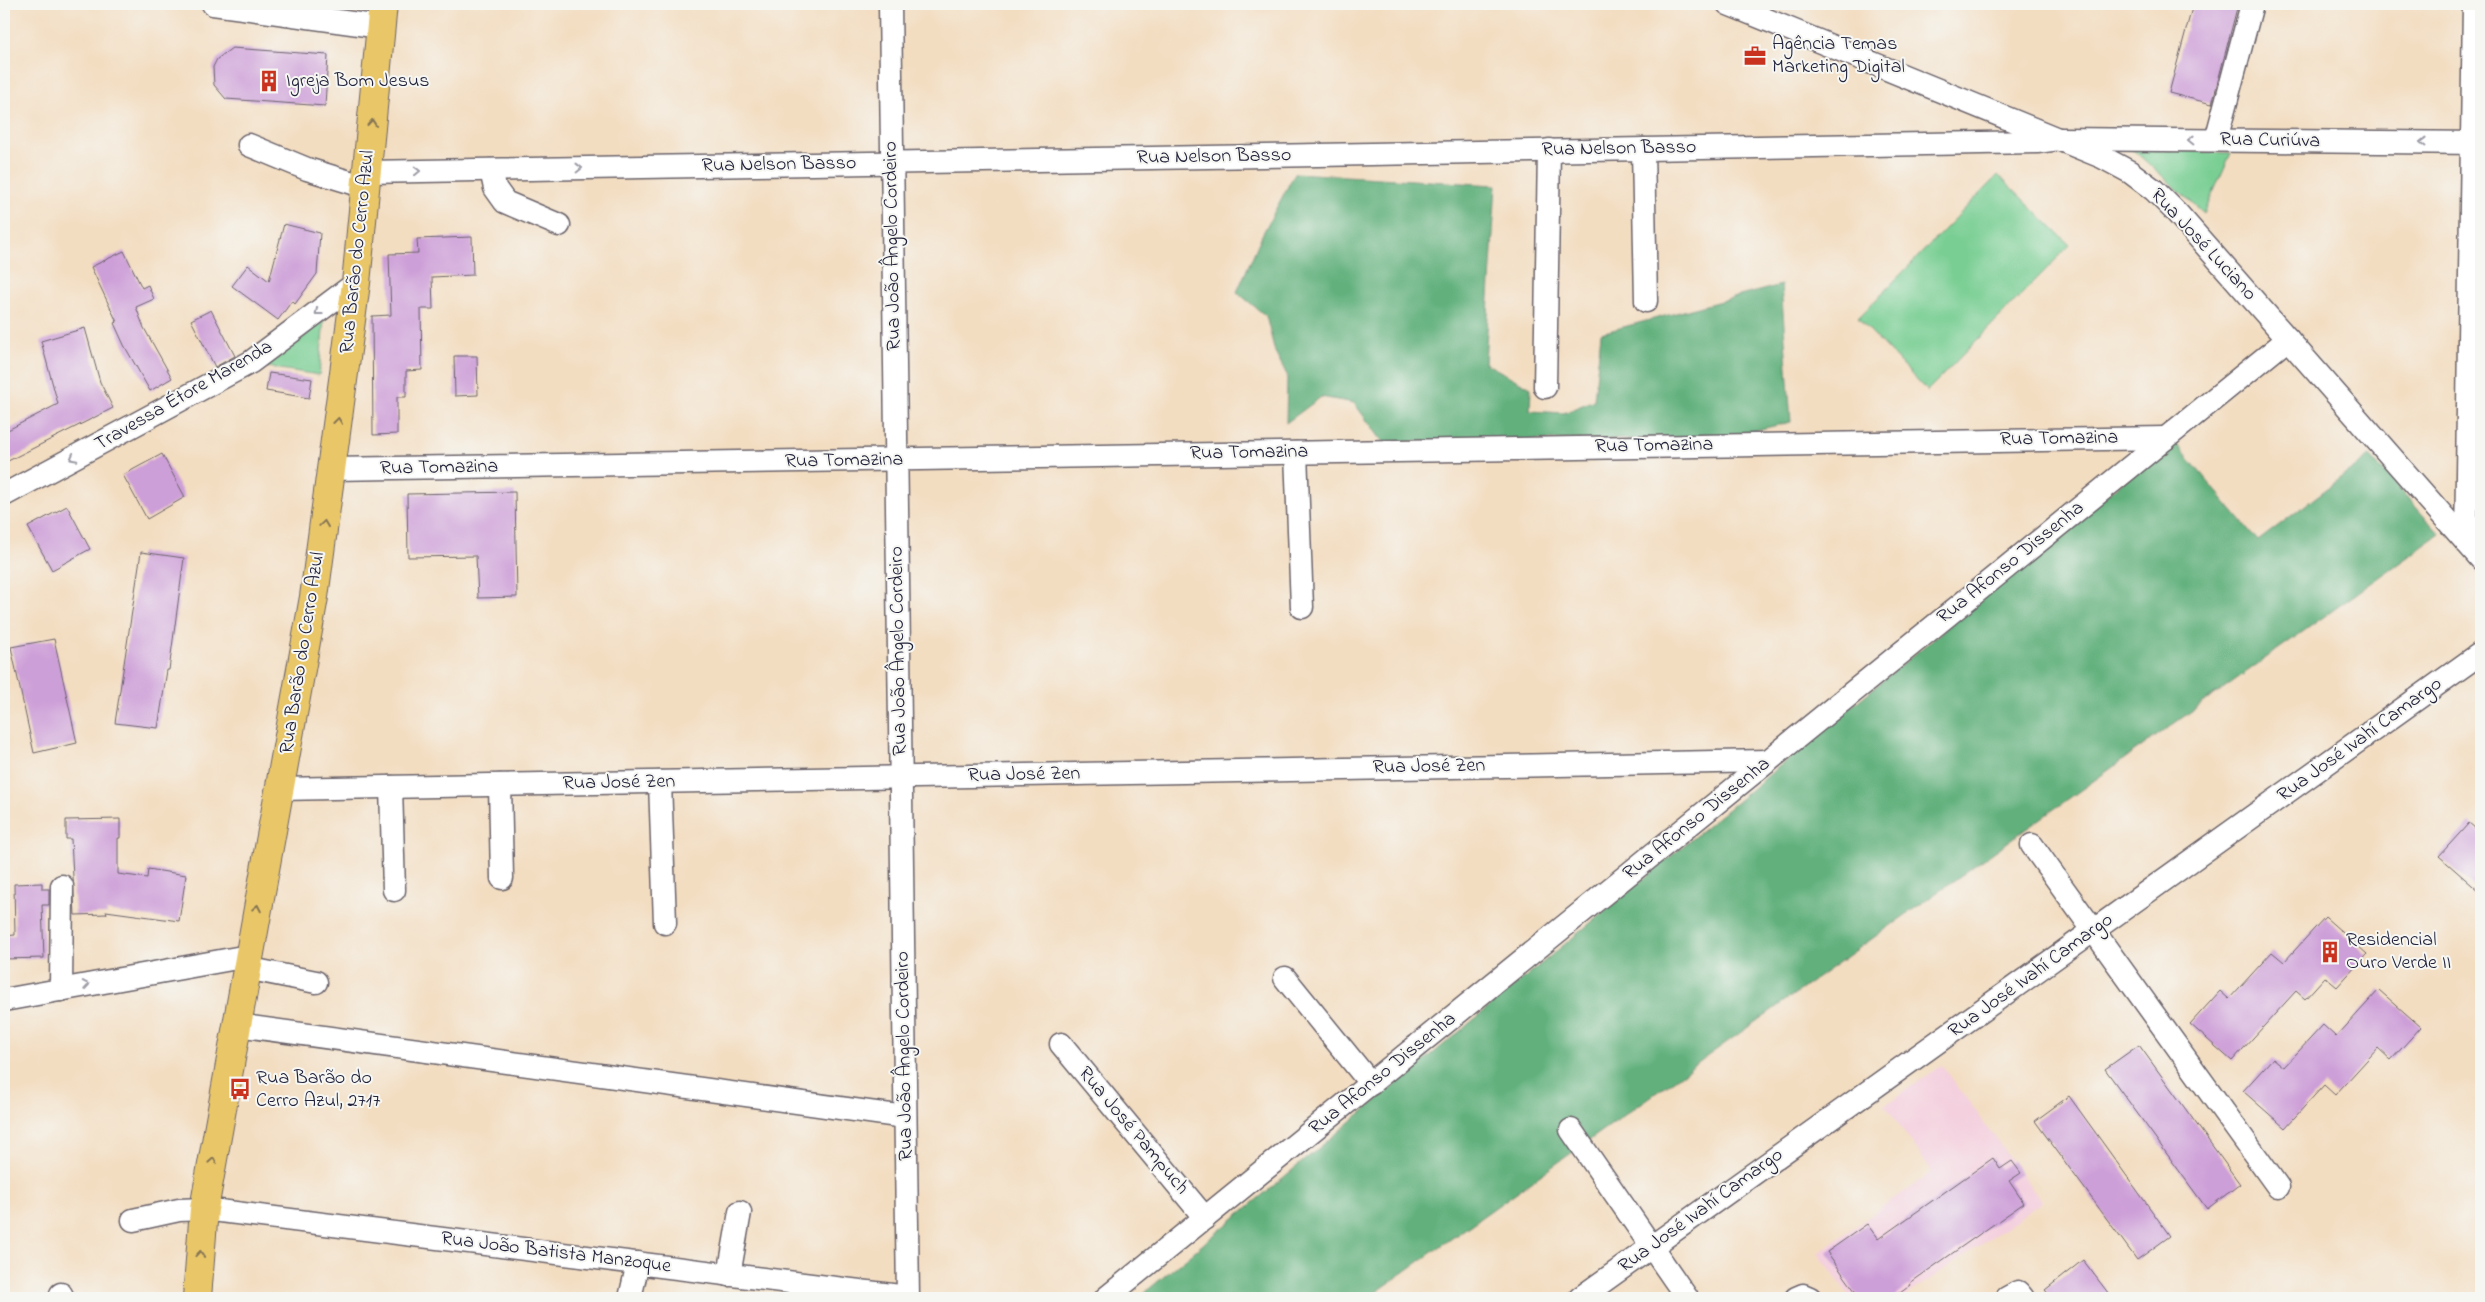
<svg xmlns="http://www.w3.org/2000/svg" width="2485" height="1302" font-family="'Indie Flower',sans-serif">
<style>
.built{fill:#f4cfde}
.green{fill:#78ce93;stroke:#4d7867}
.forest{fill:#62b17d;stroke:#426a5c}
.building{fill:#cd9fd8}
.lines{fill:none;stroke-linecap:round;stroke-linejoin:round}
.minor-casing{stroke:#6b636a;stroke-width:25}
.major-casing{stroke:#6b636a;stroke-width:30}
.minor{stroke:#fff;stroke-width:22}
.major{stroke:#e9c769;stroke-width:28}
.oneway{stroke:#867452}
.oneway2{stroke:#9c9ca7}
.labels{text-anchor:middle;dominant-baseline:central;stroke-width:4;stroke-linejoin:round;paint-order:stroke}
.poi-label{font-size:20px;fill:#22223b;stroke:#f6f6f2;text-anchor:start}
.street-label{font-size:20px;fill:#22223b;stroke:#f6f6f2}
</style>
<rect width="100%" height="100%" fill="#f6f6f2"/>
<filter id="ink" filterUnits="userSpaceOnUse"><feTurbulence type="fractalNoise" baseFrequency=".02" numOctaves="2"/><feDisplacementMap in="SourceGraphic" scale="10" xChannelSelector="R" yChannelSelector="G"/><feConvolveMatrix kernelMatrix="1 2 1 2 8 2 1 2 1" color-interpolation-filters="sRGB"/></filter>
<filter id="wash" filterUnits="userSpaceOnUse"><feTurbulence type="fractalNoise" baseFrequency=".0096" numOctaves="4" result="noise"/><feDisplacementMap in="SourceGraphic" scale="20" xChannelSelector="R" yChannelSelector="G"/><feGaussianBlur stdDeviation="1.12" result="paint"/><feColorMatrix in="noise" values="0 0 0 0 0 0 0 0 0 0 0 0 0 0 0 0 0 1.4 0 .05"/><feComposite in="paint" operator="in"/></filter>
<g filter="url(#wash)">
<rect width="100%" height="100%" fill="#f3ddc1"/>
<path class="built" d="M1942,1065l100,137 -139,96h-52l-33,-45 114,-81 -47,-67z"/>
<g class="green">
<path d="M2132,149l99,4 -27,60z"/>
<path d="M1998,175l72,70 -143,146 -69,-73z"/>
<path d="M324,320l-5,55 -52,-8z"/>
</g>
<g class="forest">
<path d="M1295,173l201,12 -11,178 46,25 -1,23 34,2 30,-13 7,-67 180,-48 10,137 -69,16 -339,4 -29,-39 -33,-6 -35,26 1,-48 -12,-23 -9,-36 -29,-24 25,-57z"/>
<path d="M2173,440l85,101 112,-85 70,78 -1072,764h-230z"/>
</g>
<g id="blocks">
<g class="building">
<path d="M2193,4h45l-26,100 -43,-11z"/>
<path d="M232,48l96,7 -3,51 -99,-7 -12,-14 -1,-18 4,-8z"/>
<path d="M284,224l36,9 -3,41 -22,30 -3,-3 -14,19 -46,-34 16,-21 21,16z"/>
<path d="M472,237l1,38 -41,2 1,32h-12l1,61 -16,1v26h-9v37l-24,1 -1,-119 19,-1 -2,-61 29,-1 -1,-14z"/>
<path d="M124,251l18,37 6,-3 6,14 -18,8 8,21 28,50 -22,13 -26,-46 -10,-22 3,-1 -26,-55z"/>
<path d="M211,310l24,46 -20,11 -24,-47z"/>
<path d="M85,328l15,54 13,26 -109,55v-31l54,-28 -17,-63z"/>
<path d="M454,356h23l1,39 -23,1z"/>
<path d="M269,373l43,6 -3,19 -43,-7z"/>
<path d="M162,454l23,43 -38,22 -24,-44z"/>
<path d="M515,492l2,105 -39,1 -2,-42 -68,1 -1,-63z"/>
<path d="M67,506l23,43 -38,21 -24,-43z"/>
<path d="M141,552l43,6 -15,112h-2l-9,58 -43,-5z"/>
<path d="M54,639l23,104 -43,10 -23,-106z"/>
<path d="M120,819v19h-2v36l29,4 1,-9 38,6 -7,46 -73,-10 1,3 -32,1 -4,-76h-5v-19z"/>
<path d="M2469,823l12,10v60l-42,-37z"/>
<path d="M42,883v6h7v16h-7l2,53 -40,1v-23l11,-1 -1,-51z"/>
<path d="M2325,917l42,37 -30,33 -12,-10 -20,22 -9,-8 -64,70 -42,-37 30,-33 9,8 43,-47 12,10z"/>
<path d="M2379,990l42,37 -30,33 -13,-12 -43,47 -11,-10 -39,43 -42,-37 30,-33 11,9 39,-42 13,12z"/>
<path d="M2139,1045l101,139 -33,25 -102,-140z"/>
<path d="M2069,1096l101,140 -33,24 -102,-139z"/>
<path d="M1993,1158l7,11 12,-8 9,12 -12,8 15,22 -114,80 1,2 -18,13h-33l-33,-46 40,-28 11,15z"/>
<path d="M2083,1260l29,38h-60l-7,-8z"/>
</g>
</g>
</g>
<g filter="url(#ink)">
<use href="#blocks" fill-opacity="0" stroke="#6b636a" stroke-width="1"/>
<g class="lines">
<g class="minor-casing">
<g id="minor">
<path d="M213,4l168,23"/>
<path d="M890,4l18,1294"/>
<path d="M1728,4l374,153 28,15 24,18 23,23 304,346"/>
<path d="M2216,140l36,-136"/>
<path d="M249,145l58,24 59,18"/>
<path d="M1643,149l3,152"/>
<path d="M491,170l4,18 10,14 54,23"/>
<path d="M368,172l1669,-30 22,-3 422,4"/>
<path d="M1545,387l4,-237"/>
<path d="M1296,453l6,154"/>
<path d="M332,469l1834,-31"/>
<path d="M4,495l247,-133 105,-79"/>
<path d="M2466,542l8,-538"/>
<path d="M660,782l5,141"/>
<path d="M500,785l2,93"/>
<path d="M391,787l3,103"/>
<path d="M280,789l1488,-28"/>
<path d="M2032,845l246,342"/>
<path d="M246,968l70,14"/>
<path d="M1285,978l86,106"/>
<path d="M61,990l1,-104"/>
<path d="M4,1000l244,-44"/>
<path d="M237,1025l668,92"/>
<path d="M1061,1044l144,174"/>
<path d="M1571,1130l116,168"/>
<path d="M133,1220l46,-10 25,-1 704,88"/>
<path d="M729,1275l11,-63"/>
<path d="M61,1294l2,4"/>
<path d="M630,1298l8,-35"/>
<path d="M1106,1298l1182,-959"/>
<path d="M1580,1298l901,-645"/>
<path d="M1796,1298l7,-3 7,3"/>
<path d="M2007,1298l11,-6 5,6"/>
</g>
</g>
<g class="major-casing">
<path id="major" d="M197,1298l7,-89 110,-612 42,-314 27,-279"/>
</g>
<use href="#minor" class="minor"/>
<use href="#major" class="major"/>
</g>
<defs><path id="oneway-chevron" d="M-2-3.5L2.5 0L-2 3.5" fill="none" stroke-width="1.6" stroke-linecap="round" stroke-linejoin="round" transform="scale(1.25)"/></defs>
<g class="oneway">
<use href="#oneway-chevron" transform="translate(372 123) rotate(-85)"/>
<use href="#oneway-chevron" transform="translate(338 421) rotate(-83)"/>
<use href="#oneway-chevron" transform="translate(324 524) rotate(-82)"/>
<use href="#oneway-chevron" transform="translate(257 908) rotate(-79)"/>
<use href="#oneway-chevron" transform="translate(213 1161) rotate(-80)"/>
<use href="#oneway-chevron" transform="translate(200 1254) rotate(-85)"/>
</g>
<g class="oneway2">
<use href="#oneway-chevron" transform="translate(2191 140) rotate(-179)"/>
<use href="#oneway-chevron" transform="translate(2423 142) rotate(-179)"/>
<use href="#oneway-chevron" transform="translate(579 168) rotate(-1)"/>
<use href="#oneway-chevron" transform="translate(417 171) rotate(-1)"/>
<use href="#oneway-chevron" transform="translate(318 312) rotate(142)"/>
<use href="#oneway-chevron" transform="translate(73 458) rotate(152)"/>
<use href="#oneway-chevron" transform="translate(86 985) rotate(-10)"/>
</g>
</g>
<defs>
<g id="office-bare" transform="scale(1.725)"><path d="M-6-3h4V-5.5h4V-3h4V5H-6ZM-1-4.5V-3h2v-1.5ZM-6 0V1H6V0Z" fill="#c8321e" stroke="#f6f6f2" stroke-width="2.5" paint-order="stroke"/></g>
<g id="building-bare" transform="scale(1.725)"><path d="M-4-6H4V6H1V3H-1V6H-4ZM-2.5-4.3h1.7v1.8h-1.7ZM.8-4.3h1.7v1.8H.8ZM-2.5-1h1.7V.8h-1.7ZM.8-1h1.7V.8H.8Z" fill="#c8321e" stroke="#f6f6f2" stroke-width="2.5" paint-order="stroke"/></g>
<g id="bus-bare" transform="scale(1.725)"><path d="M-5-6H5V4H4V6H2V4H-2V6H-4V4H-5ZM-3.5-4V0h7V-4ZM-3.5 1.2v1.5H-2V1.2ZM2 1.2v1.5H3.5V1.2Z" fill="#c8321e" stroke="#f6f6f2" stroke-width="2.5" paint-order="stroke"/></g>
</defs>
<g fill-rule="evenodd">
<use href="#office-bare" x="1755" y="56"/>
<use href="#building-bare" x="269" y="81"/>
<use href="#building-bare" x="2330" y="952"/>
<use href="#bus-bare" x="240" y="1089"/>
</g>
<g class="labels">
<g class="poi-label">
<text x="1772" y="44">Agência Temas<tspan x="1772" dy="23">Marketing Digital</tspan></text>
<text x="286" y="81">Igreja Bom Jesus</text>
<text x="2346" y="940">Residencial<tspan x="2346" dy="23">Ouro Verde II</tspan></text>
<text x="256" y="1078">Rua Barão do<tspan x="256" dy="23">Cerro Azul, 2717</tspan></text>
</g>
<g class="street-label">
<text transform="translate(2270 141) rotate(1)">Rua Curiúva</text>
<text transform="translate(1619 149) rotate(-1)">Rua Nelson Basso</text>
<text transform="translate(1214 157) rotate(-1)">Rua Nelson Basso</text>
<text transform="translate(779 165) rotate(-1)">Rua Nelson Basso</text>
<text transform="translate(2203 245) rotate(47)">Rua José Luciano</text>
<text transform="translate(893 246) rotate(-91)">Rua João Ângelo Cordeiro</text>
<text transform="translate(358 252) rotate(-84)">Rua Barão do Cerro Azul</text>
<text transform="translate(184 396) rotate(-30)">Travessa Étore Marenda</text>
<text transform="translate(2059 439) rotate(-1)">Rua Tomazina</text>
<text transform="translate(1654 446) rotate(-1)">Rua Tomazina</text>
<text transform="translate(1249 453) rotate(-1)">Rua Tomazina</text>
<text transform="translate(844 461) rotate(-1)">Rua Tomazina</text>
<text transform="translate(439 468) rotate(-1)">Rua Tomazina</text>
<text transform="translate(2011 563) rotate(-39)">Rua Afonso Dissenha</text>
<text transform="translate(899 651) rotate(-91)">Rua João Ângelo Cordeiro</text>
<text transform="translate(303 653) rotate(-81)">Rua Barão do Cerro Azul</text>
<text transform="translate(2360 740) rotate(-36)">Rua José Ivahí Camargo</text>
<text transform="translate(1429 767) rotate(-1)">Rua José Zen</text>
<text transform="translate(1024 775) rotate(-1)">Rua José Zen</text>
<text transform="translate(619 783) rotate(-1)">Rua José Zen</text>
<text transform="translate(1697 819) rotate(-39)">Rua Afonso Dissenha</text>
<text transform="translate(2031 976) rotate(-36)">Rua José Ivahí Camargo</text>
<text transform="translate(905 1056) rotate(-91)">Rua João Ângelo Cordeiro</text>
<text transform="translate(1383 1074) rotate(-39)">Rua Afonso Dissenha</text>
<text transform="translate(1133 1131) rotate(50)">Rua José Pampuch</text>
<text transform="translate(1701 1211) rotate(-36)">Rua José Ivahí Camargo</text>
<text transform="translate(556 1253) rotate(7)">Rua João Batista Manzoque</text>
</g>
</g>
<rect width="2485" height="1302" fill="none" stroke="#f6f6f2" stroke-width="20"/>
</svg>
